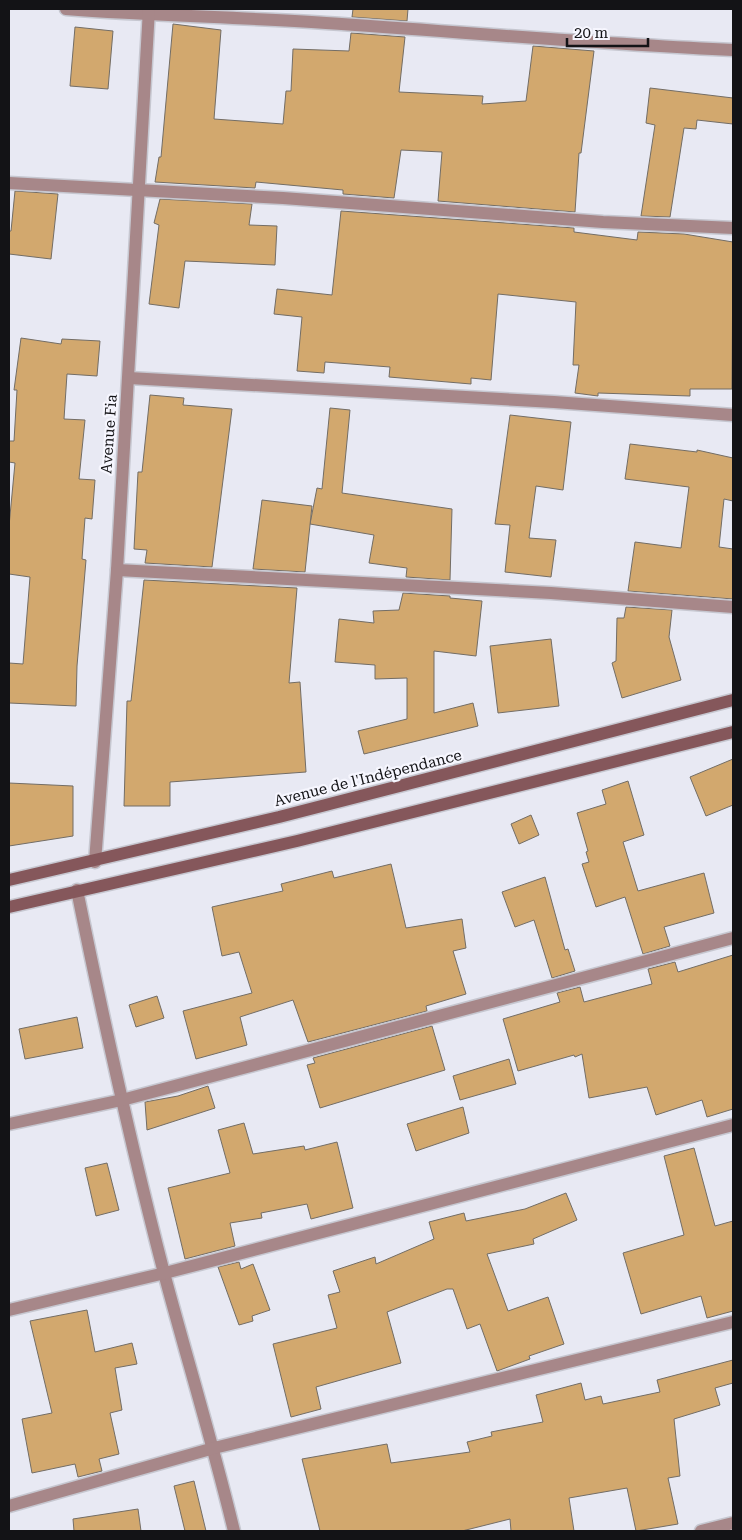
<svg xmlns="http://www.w3.org/2000/svg" width="742" height="1540" font-family="'Roboto Serif',serif">
<style>
.building{fill:#d2a86e;stroke:#736d65}
.lines{fill:none;stroke-linecap:round;stroke-linejoin:round}
.street-casing{stroke:#c6c7d0;stroke-width:15}
.secondary-casing{stroke:#c6c7d0;stroke-width:15}
.street{stroke:#a78789;stroke-width:12}
.secondary{stroke:#85575b;stroke-width:12}
.labels{text-anchor:middle;dominant-baseline:central;stroke-width:4.5;stroke-linejoin:round;paint-order:stroke}
.street-label{font-size:15px;fill:#131316;stroke:#f6f6fe}
</style>
<rect width="100%" height="100%" fill="#e8e9f3"/>
<g class="building">
<path d="M353,9h55l-1,12 -55,-4z"/>
<path d="M173,24l48,6 -7,89 69,5 3,-33h5l2,-42 56,2 2,-18 54,4 -6,55 84,4 -1,8 44,-3 7,-55 61,5 -13,102h-2l-4,59 -137,-11 4,-49 -41,-2 -7,48 -51,-4v-4l-87,-8 -1,6 -100,-6 4,-25h2z"/>
<path d="M75,27l38,4 -5,58 -38,-3z"/>
<path d="M650,88l83,10v26l-36,-4 -1,9 -12,-1 -14,89 -29,-1 14,-91 -9,-2z"/>
<path d="M15,191l43,3 -7,65 -42,-5v-23h2z"/>
<path d="M160,199l92,5 -3,21 28,1 -2,39 -90,-4 -6,47 -30,-4 10,-79 -5,-2z"/>
<path d="M341,211l233,17v4l63,8 1,-8 46,2 49,8 -1,147h-42v7l-92,-3v3l-23,-3 4,-28h-6l3,-63 -78,-8 -7,86 -20,-2v6l-82,-7 1,-10 -65,-5 -1,11 -27,-2 5,-54 -28,-3 3,-25 55,6z"/>
<path d="M21,338l40,6 1,-5 38,2 -3,35 -30,-2 -3,45 21,1 -6,59 16,1 -3,39 -7,-1 -3,41 4,1 -9,106 -1,40 -67,-3v-40l14,1 7,-87 -21,-3v-48l6,-63 -6,-1v-21h5l3,-51h-3z"/>
<path d="M150,395l34,3 -1,7 49,4 -20,158 -67,-4 2,-13 -13,-1 4,-77h4z"/>
<path d="M330,408l20,2 -8,83 110,16 -2,71 -44,-3 1,-9 -38,-5 5,-28 -64,-11 7,-36 5,1z"/>
<path d="M510,415l61,7 -8,68 -27,-4 -7,52 27,2 -5,37 -46,-5 5,-47 -15,-1z"/>
<path d="M630,444l67,8v-2l36,8v43l-9,-2 -5,48 14,2v50l-105,-8 7,-49 46,6 8,-61 -64,-8z"/>
<path d="M262,500l50,6 -7,66 -52,-3z"/>
<path d="M144,580l153,8 -8,95 11,-1 6,90 -136,10v24h-46l3,-105h4z"/>
<path d="M403,593l47,3v2l32,3 -6,55 -42,-5v62l39,-10 5,23 -114,28 -6,-23 49,-12v-41l-32,1v-14l-40,-3 4,-43 35,4 -1,-12 26,-1z"/>
<path d="M626,607l46,3 -3,27 12,43 -59,18 -10,-35 4,-2 1,-43h7z"/>
<path d="M551,639l8,67 -61,7 -8,-67z"/>
<path d="M733,759v46l-27,11 -16,-39z"/>
<path d="M628,781l16,54 -21,7 15,49 66,-18 10,40 -50,14 6,19 -27,8 -18,-57 -29,10 -14,-43 7,-2 -3,-10 2,-1 -11,-38 29,-9 -4,-14z"/>
<path d="M9,783l64,3v50l-64,10z"/>
<path d="M531,815l8,20 -20,9 -8,-20z"/>
<path d="M391,864l15,64 56,-9 4,29 -13,3 13,43 -40,12 1,5 -119,31 -15,-42 -53,17 7,28 -51,14 -13,-48 69,-18 -13,-41 -17,4 -10,-49 71,-16 -2,-7 51,-13 2,7z"/>
<path d="M545,877l20,73 3,-1 7,22 -23,7 -18,-58 -19,7 -13,-35z"/>
<path d="M733,955v154l-26,8 -5,-17 -46,15 -9,-28 -58,11 -7,-44 -7,3 -1,-2 -56,16 -15,-52 57,-17 -3,-9 23,-6 4,15 68,-18 -4,-15 27,-7 3,10z"/>
<path d="M157,996l7,22 -28,9 -7,-22z"/>
<path d="M77,1017l6,31 -58,11 -6,-30z"/>
<path d="M432,1026l13,44 -125,38 -13,-43 8,-2 -2,-5z"/>
<path d="M509,1059l7,25 -56,16 -7,-24z"/>
<path d="M208,1086l7,22 -68,22 -2,-28 33,-6z"/>
<path d="M463,1107l6,26 -53,18 -9,-27z"/>
<path d="M244,1123l9,31 51,-8 1,4 32,-8 16,66 -42,11 -4,-15 -46,9 1,5 -32,5 5,23 -50,13 -17,-71 62,-15 -12,-43z"/>
<path d="M694,1148l21,78 18,-5v90l-26,7 -6,-22 -60,18 -18,-61 61,-18 -20,-79z"/>
<path d="M107,1163l12,47 -23,6 -11,-48z"/>
<path d="M566,1193l11,27 -44,19 1,5 -47,10 21,57 40,-14 16,47 -35,12 1,3 -33,12 -17,-47 -13,5 -14,-40h-6l-60,23 14,51 -85,24 5,22 -30,8 -18,-73 64,-16 -9,-33 12,-3 -7,-21 42,-14 1,7 58,-25 -5,-17 35,-9 2,8 59,-12z"/>
<path d="M239,1262l2,7 12,-5 17,46 -18,6 1,5 -14,4 -21,-58z"/>
<path d="M87,1310l8,42 37,-9 5,21 -22,4 7,42 -12,3 9,41 -20,5 3,12 -24,6 -3,-13 -43,9 -10,-54 30,-6 -22,-92z"/>
<path d="M733,1360v23l-18,5 5,17 -46,14 6,57 -12,2 10,46 -42,7 -9,-43 -58,10 5,33h-63l-1,-12 -48,12h-142l-18,-72 85,-15 4,19 79,-11 -3,-10 25,-6 -1,-4 52,-10 -7,-27 45,-12 4,17 16,-4 2,8 57,-12 -3,-12z"/>
<path d="M194,1481l12,50h-21l-11,-45z"/>
<path d="M138,1509l3,22h-67l-1,-12z"/>
</g>
<g class="lines">
<g class="street-casing">
<g id="street">
<path d="M66,9c87,7 174,8 260,14 136,9 271,21 407,27"/>
<path d="M9,183l274,15 320,24 130,6"/>
<path d="M129,378l425,24 179,13"/>
<path d="M117,570l434,23 182,14"/>
<path d="M95,862l22,-292 32,-561"/>
<path d="M77,890c26,128 54,256 87,383 23,86 49,171 70,258"/>
<path d="M9,1124l113,-24 611,-162"/>
<path d="M9,1310l156,-37 568,-148"/>
<path d="M9,1506l205,-58 519,-126"/>
<path d="M701,1531l32,-8"/>
</g>
</g>
<g class="secondary-casing">
<g id="secondary">
<path d="M9,880l270,-63 454,-117"/>
<path d="M9,907l288,-66 436,-109"/>
</g>
</g>
<use href="#street" class="street"/>
<use href="#secondary" class="secondary"/>
</g>
<g class="labels">
<g class="street-label">
<text transform="translate(109 434) rotate(-86)">Avenue Fia</text>
<text transform="translate(368 778) rotate(-14)">Avenue de l'Indépendance</text>
</g>
</g>
<rect width="742" height="1540" fill="none" stroke="#131316" stroke-width="20"/>
<path d="M567 38v8h81v-8" fill="none" stroke="#131316" stroke-width="2.5"/>
<text x="574" y="38" font-size="15" fill="#131316" stroke="#f6f6fe" stroke-width="4" paint-order="stroke">20 m</text>
</svg>
